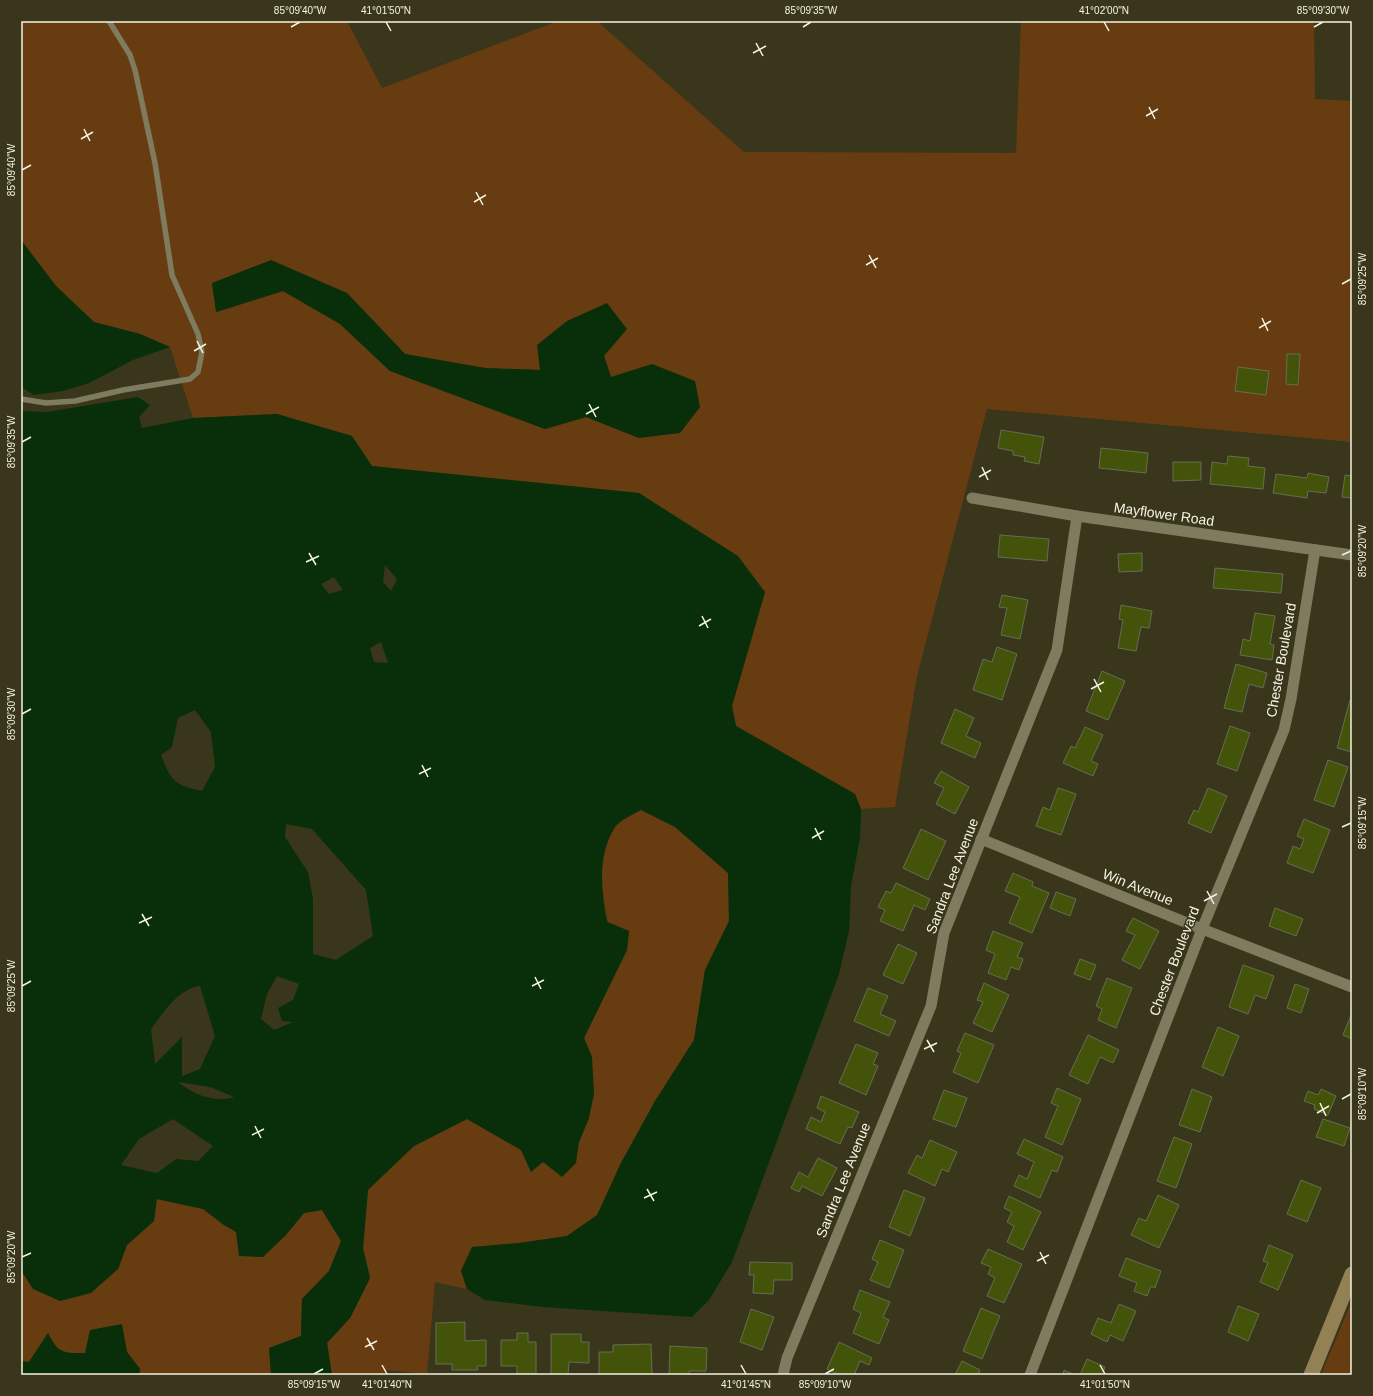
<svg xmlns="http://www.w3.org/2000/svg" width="1373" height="1396" font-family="Helvetica,sans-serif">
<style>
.green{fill:#683c11;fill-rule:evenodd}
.water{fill:#082f09;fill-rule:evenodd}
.building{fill:#43540a;stroke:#656e53}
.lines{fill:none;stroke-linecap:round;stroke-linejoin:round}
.lane{stroke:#7f7b5e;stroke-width:5.5}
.street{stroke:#7f7b5e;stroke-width:11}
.secondary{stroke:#918154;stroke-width:15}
.ticks{fill:none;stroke:#f5f3e3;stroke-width:1.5}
.labels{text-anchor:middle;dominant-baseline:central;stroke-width:3;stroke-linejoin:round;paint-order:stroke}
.street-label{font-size:14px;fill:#f5f3e3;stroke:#39361b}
.neatline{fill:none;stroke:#f5f3e3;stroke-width:1.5}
.ticks-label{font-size:10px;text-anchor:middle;fill:#f5f3e3}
</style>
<rect width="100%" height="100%" fill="#39361b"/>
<g class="green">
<path d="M21,21h326l35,67 176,-67h39l147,131 272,1 5,-132h293l1,78 37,2v341l-365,-33 -70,267 -22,131 -34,2 -6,-15 -119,-68 -4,-20 33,-114 -126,-99 -267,-27 -20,-30 -75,-22 -84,4 -23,-71 -30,-13 -46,-12 -38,-36 -35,-46zM212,283l135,10 58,61 80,14 56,2 63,-14 7,21 28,61 -53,-21 -41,12 -155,-58 -50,-47 -57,-33 -66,21z"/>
<path d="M641,810l34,17 53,46 1,48 -24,49 -11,70 -39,61 -34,62 -24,53 -30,20 -48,7 -47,4 -11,24 6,18 -32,-7 -8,92 -40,-4 -6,5h-49l-5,-32 23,-25 20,-40 -7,-30 5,-59 46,-43 53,-27 54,31 10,22 11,-10 33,1 4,-21 10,-24 3,-61 -8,-19 43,-88 2,-19 -21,-9c-7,-31 -11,-67 7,-95 5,-7 19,-13 26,-17z"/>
<path d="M156,1199l47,10 21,16 13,7 48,4 19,-23 18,-3 19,31 -12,30 -27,28 -1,37 -32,12 2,27h-132l1,-6 -13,-17 -6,-28 -36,29h-16l-13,-5 -8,-15 -19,29 -8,-1v-91l12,19 85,-20 9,-24 27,-24z"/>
<path d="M1352,1301v74h-31z"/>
</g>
<g class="water">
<path d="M21,240l35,46 38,36 46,12 30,13 -37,13 -44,23 -26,8 -29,4 -13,-8z"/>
<path d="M271,260l76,33 58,61 80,14 55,2 -3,-25 30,-24 40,-18 20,26 -23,27 7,21 41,-13 43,17 5,26 -20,26 -41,5 -53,-21 -41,12 -155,-58 -50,-47 -57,-33 -67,21 -4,-29z"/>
<path d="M138,397l12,8 -11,12 3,11 51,-10 84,-4 75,22 20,30 267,27 99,63 27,36 -33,114 4,20 119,68 6,15 -1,29 -9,48 -2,45 -10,43 -107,288 -23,38 -17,17 -149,-10 -58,-7 -18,-11 -6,-18 11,-24 47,-4 48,-7 30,-21 24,-52 34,-62 39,-61 11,-70 24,-49 -1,-48 -53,-46 -34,-17c-7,4 -21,10 -26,17 -18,28 -14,64 -8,95l22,9 -2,19 -43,88 8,19 2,37 -5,24 -10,24 -3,21 -14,14 -19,-15 -12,10 -10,-22 -54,-31 -53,27 -46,44 -5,58 7,30 -20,40 -23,25 5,32h-61l-2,-27 32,-12 1,-37 27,-28 12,-30 -19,-31 -18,3 -19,23 -22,21 -24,-1 -3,-24 -12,-7 -21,-16 -46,-10 -3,22 -27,24 -9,24 -27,24 -31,8 -27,-12 -12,-19v-859l26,1zM385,565l12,14 -6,12 -8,-9zM334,577l9,13 -14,4 -8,-10zM381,642l7,21 -14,-1 -4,-14zM195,710l16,22 4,35 -13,24c-28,-6 -31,-10 -41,-36l11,-8 6,-29zM286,824l26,5 54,61 7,46 -37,24 -23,-6v-55l-5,-27 -23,-35zM277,976l22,8 -6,16 -15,8 4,13 11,1 -19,8 -13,-11 6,-25zM200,986l15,50 -15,33 -18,7v-39l-27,27 -4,-35c13,-17 27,-40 49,-43zM178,1082l32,5 24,10c-20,6 -40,-2 -56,-15zM173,1119l40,27 -15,15 -22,-2 -19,14 -36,-8 18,-26z"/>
<path d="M122,1324l5,28 13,17 -1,6h-118v-14l8,1 19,-29c11,21 14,20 37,20l5,-23z"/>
</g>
<g class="building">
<path d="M1287,354h13l-2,31 -12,-1z"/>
<path d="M1238,367l31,4 -3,24 -31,-4z"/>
<path d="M1001,430l43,7 -5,27 -15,-3 1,-4 -12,-2v-4l-15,-3z"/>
<path d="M1101,448l47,5 -2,20 -47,-5z"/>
<path d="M1228,456l21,2 -1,8 17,2 -2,21 -53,-5 2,-22 15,2z"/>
<path d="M1173,462h28v18l-28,1z"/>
<path d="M1308,473l21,4 -3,16 -18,-2 -1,7 -34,-5 3,-19 31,4z"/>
<path d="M1345,475l7,1v22l-10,-1z"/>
<path d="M1000,535l49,4 -2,22 -49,-4z"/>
<path d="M1142,553v18l-23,1 -1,-18z"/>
<path d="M1215,568l68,6 -2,19 -68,-5z"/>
<path d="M1002,595l26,5 -8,39 -19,-4 6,-27 -8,-1z"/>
<path d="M1121,605l31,6 -3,17 -8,-1 -5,24 -18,-3 5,-28 -4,-1z"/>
<path d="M1255,613l20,3 -5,28 4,1 -2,15 -32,-5 3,-16 7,2z"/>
<path d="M997,647l20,7 -15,46 -29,-10 10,-31 9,3z"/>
<path d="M1236,664l31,9 -4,15 -14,-4 -7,28 -18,-4z"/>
<path d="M1102,671l23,10 -17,39 -22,-9z"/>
<path d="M1350,700h2v52l-15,-4z"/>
<path d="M955,709l19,9 -8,18 15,7 -6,15 -34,-15z"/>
<path d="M1230,726l20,7 -13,38 -20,-7z"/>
<path d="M1085,727l18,8 -12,26 7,3 -5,12 -30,-13 8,-17 4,2z"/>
<path d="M1328,760l20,7 -14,40 -20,-7z"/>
<path d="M941,771l28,16 -14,27 -19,-10 8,-16 -10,-5z"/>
<path d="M1058,788l18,6 -15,41 -25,-9 7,-19 7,3z"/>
<path d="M1208,788l19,8 -16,37 -23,-10 6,-13 4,2z"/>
<path d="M1304,819l26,11 -17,43 -26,-10 6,-17 7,3 4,-10 -7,-3z"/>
<path d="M921,829l25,12 -18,39 -25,-12z"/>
<path d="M1013,873l20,9 -1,4 17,7 -17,40 -23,-10 11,-26 -15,-6z"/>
<path d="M896,883l34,16 -5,11 -11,-5 -11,26 -23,-10 5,-11 -7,-3 8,-16 5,2z"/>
<path d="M1056,892l20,7 -6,17 -20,-8z"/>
<path d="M1275,908l28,11 -7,17 -27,-10z"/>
<path d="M1133,918l26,13 -19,38 -18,-9 13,-25 -9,-4z"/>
<path d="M993,931l30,12 -6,14 6,2 -4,11 -8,-3 -5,13 -18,-7 7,-19 -9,-4z"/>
<path d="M898,944l19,9 -14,31 -20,-9z"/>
<path d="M1080,959l16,6 -6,15 -16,-6z"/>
<path d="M1243,965l31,11 -8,23 -11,-4 -7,19 -19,-7z"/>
<path d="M1107,978l25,10 -16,40 -18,-8 4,-11 -6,-3z"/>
<path d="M984,983l25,12 -17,37 -19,-9 10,-21 -6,-2z"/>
<path d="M1295,984l14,5 -8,24 -14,-5z"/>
<path d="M868,988l20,8 -8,18 16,7 -7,15 -35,-15z"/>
<path d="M1352,1013v26l-9,-4z"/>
<path d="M1218,1027l21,9 -16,40 -21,-9z"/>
<path d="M965,1033l29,12 -16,38 -25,-11 8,-19 -4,-2z"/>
<path d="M1088,1035l31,15 -6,13 -13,-6 -12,27 -19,-9z"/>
<path d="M856,1044l22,9 -5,11 5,2 -12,29 -27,-12z"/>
<path d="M1057,1088l24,11 -19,46 -17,-8 13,-31 -7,-3z"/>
<path d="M1192,1089l20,8 -12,35 -21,-7z"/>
<path d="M1321,1089l15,7 -8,19 -14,-6 1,-4 -11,-4 4,-10 10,4z"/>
<path d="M944,1090l23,8 -11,29 -23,-8z"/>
<path d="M821,1096l38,16 -7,16 -4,-1 -8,17 -34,-15 5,-12 10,5 4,-10 -8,-4z"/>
<path d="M1323,1119l27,9 -6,18 -28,-9z"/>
<path d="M1174,1137l18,7 -16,44 -19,-7z"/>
<path d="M1024,1139l39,18 -6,15 -5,-2 -12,28 -26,-12 5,-11 8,4 7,-17 -17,-8z"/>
<path d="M930,1140l27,12 -9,20 -6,-3 -7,17 -27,-13 9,-18 5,3z"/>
<path d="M818,1158l19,10 -15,28 -20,-10 -3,6 -8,-4 8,-16 9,5z"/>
<path d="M1301,1180l20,8 -14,34 -20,-8z"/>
<path d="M904,1190l21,8 -15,38 -21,-9z"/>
<path d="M1158,1195l21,10 -20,43 -28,-13 8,-17 7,3z"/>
<path d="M1009,1196l32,16 -18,38 -16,-8 7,-16 -7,-4 5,-10 -8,-4z"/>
<path d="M880,1240l24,10 -15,38 -19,-8 8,-18 -6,-3z"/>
<path d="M1269,1245l24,10 -15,35 -18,-8 8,-19 -5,-2z"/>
<path d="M988,1249l34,15 -18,39 -17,-7 8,-18 -7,-4 3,-7 -10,-4z"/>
<path d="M1126,1258l35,13 -6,17 -4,-2 -4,10 -13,-5 3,-8 -18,-7z"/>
<path d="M750,1262l42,1v17h-18l-1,14 -20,-1 1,-18h-5z"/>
<path d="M860,1290l30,12 -7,15 6,3 -10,24 -26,-11 8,-20 -8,-4z"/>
<path d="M1119,1304l17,7 -13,30 -13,-6 -3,7 -16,-8 7,-16 13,5z"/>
<path d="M1238,1306l21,8 -11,27 -20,-9z"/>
<path d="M981,1308l19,8 -18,43 -19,-8z"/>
<path d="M751,1309l23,8 -12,33 -22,-8z"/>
<path d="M465,1322v19l21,-1v26h-9l1,4h-26v-6h-16v-41z"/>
<path d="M517,1333h11v9h8v32h-19v-8h-16v-26h16z"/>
<path d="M551,1334h30v8h8v21l-20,-1 -1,13h-17z"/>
<path d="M839,1342l33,16 -3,7 -9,-4 -6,14h-17v-1l-10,-5z"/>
<path d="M651,1344l1,31h-53v-23h14v-7z"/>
<path d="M670,1346l37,2 -1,23h-17v4h-20z"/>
<path d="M1087,1359l18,8 -3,8h-22z"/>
<path d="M962,1361l18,9 -2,5h-23z"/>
<path d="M1064,1370l11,5h-12z"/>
</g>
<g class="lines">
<path class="lane" d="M21,399l25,4 29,-2 48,-11 67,-11 8,-7 4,-20 -4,-18 -26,-59 -17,-112 -20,-93 -5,-15 -21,-34"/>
<g class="street">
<path d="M972,498l105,18 275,39"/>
<path d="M981,839l221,90 150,58"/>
<path d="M783,1375l4,-17 144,-352 13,-73 113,-283 20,-134"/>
<path d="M1030,1375l172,-446 82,-199 7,-31 24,-149"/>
</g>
<path class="secondary" d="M1311,1375l41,-101"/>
</g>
<path class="ticks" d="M386,22l5,9M1104,22l5,9M291,27l9,-5M803,27l8,-5M1314,27l9,-5M756,43l7,13M753,53l13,-7M1149,107l6,12M1146,116l12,-7M84,129l6,12M81,139l12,-7M22,170l9,-5M476,192l7,13M474,202l12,-7M869,255l7,13M866,265l12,-7M1342,284l9,-5M1262,318l6,13M1259,328l12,-7M197,341l6,12M194,351l12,-7M589,404l7,13M586,414l13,-7M22,442l9,-5M982,467l6,13M979,477l12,-7M309,553l7,12M1342,555l9,-4M306,562l13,-6M702,616l6,12M699,626l12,-7M1094,679l7,13M1091,689l13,-7M22,714l9,-5M422,765l6,12M419,774l12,-6M1342,827l9,-4M815,828l6,12M812,838l12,-7M1207,891l7,13M1204,901l13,-7M142,914l7,12M139,923l13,-6M535,977l6,12M22,986l9,-5M532,986l12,-6M927,1040l7,12M924,1049l13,-6M1342,1099l9,-5M1320,1103l6,13M1317,1113l12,-7M255,1126l6,12M252,1135l12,-6M647,1189l7,12M644,1198l13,-6M1040,1252l6,12M22,1257l9,-4M1037,1261l12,-6M367,1338l7,12M365,1347l12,-6M382,1365l5,9M741,1365l5,9M1100,1365l5,9M314,1374l9,-5M825,1374l9,-5"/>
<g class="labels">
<g class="street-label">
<text transform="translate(1164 514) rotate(8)">Mayflower Road</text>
<text transform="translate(1281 660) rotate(-80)">Chester Boulevard</text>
<text transform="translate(952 876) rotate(-69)">Sandra Lee Avenue</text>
<text transform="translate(1138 887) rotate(22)">Win Avenue</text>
<text transform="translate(1174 961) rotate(-69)">Chester Boulevard</text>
<text transform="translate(843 1180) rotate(-68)">Sandra Lee Avenue</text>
</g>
</g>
<rect width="1373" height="1396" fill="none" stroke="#39361b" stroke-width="44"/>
<rect x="22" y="22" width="1329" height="1352" class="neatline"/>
<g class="ticks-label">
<text x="300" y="14">85°09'40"W</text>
<text x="386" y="14">41°01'50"N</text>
<text x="811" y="14">85°09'35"W</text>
<text x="1104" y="14">41°02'00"N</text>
<text x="1323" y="14">85°09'30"W</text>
<text transform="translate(11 170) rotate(-90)" y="4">85°09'40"W</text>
<text transform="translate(1362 279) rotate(-90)" y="4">85°09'25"W</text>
<text transform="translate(11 442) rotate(-90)" y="4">85°09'35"W</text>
<text transform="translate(1362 551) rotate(-90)" y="4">85°09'20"W</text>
<text transform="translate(11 714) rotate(-90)" y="4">85°09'30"W</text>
<text transform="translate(1362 823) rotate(-90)" y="4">85°09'15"W</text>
<text transform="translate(11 986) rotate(-90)" y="4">85°09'25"W</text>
<text transform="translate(1362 1094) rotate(-90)" y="4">85°09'10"W</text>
<text transform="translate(11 1257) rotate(-90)" y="4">85°09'20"W</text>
<text x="314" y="1388">85°09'15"W</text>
<text x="387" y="1388">41°01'40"N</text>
<text x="746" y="1388">41°01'45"N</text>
<text x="825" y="1388">85°09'10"W</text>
<text x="1105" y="1388">41°01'50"N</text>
</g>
</svg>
